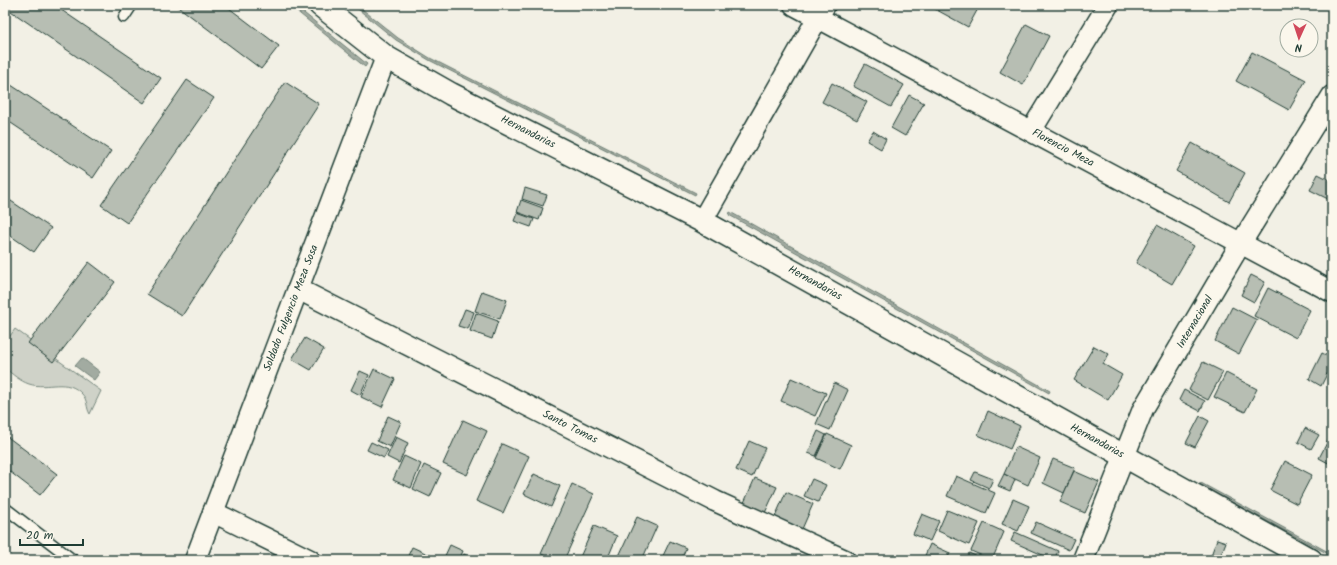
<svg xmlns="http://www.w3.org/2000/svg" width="1337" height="565" font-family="Kalam,sans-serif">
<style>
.green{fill:#cfd2c8;stroke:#77887e}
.water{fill:#a2aba1;stroke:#6e7f75}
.building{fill:#b7beb3;stroke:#1f3d34}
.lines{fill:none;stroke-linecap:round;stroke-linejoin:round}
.lane-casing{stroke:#1f3d34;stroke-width:13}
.street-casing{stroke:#1f3d34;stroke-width:23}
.secondary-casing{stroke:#1f3d34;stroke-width:25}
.lane{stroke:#fbf7ec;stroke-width:10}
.street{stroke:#fbf7ec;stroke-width:20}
.secondary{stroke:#fbf7ec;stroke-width:22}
.labels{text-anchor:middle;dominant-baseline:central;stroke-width:3.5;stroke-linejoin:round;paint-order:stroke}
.street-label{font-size:11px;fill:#1f3d34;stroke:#fbf7ec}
</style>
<rect width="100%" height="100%" fill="#f2f0e5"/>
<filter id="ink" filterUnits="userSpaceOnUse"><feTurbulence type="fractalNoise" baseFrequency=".025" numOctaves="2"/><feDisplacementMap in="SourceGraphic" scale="8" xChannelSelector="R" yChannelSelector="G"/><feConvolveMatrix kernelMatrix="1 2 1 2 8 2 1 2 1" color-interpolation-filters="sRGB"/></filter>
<g filter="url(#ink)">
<path class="green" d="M15,329l86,62 -11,23c-4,-6 -2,-14 -8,-20 -15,-17 -35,-4 -53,-10 -9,-3 -17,-10 -24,-16v-25z"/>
<g class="water">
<path d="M289,5h5l73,59 -2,3z"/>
<path d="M353,5h4l41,33 32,20 266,135 -1,2 -266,-135 -33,-20z"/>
<path d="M730,212l320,179 -1,2 -320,-178z"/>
<path d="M82,358l18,14 -6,8 -19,-14z"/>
<path d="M1201,483l131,71v2l-132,-71z"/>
</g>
<g class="building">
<path d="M5,5h49l107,73 -17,25 -139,-96z"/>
<path d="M176,5h49l54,41 -18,23z"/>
<path d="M937,5h43l-12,22 -33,-18z"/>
<path d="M1026,24l23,12 -26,49 -23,-13z"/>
<path d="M1252,52l54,28 -17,30 -53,-29z"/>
<path d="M865,64l39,21 -13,22 -38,-21z"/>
<path d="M187,80l27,18 -87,125 -26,-18z"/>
<path d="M5,81l106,70 -18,27 -88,-59z"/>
<path d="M285,82l34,22 -137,212 -35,-22z"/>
<path d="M832,83l35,19 -10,18 -35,-18z"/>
<path d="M909,95l15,8 -19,33 -14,-8z"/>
<path d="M873,131l13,8 -5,10 -14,-8z"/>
<path d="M1192,143l53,30 -16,29 -53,-31z"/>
<path d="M1318,174l14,7v20l-22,-11z"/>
<path d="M525,188l22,7 -4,11 -21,-7z"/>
<path d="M5,197l46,31 -17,24 -29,-20z"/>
<path d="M521,200l22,8 -4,12 -22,-8z"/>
<path d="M517,213l17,6 -3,8 -17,-6z"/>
<path d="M1157,225l37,21 -22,38 -36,-21z"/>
<path d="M89,262l26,20 -62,80 -25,-19z"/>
<path d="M1251,275l14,7 -11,20 -13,-7z"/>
<path d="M1268,288l42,22 -14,28 -42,-22z"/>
<path d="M482,291l25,9 -7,19 -25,-8z"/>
<path d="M1232,307l25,13 -18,34 -24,-13z"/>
<path d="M465,309l9,3 -6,17 -10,-3z"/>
<path d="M476,313l22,8 -6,18 -22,-8z"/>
<path d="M305,338l19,11 -13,21 -19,-11z"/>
<path d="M1094,346l15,8 -6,10 19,11 -14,25 -34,-20z"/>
<path d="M1322,353l10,5v6l-11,22 -12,-7z"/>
<path d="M1203,362l20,10 -15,28 -19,-10z"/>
<path d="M374,369l21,10 -13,28 -21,-10z"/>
<path d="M360,371l9,4 -9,20 -9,-5z"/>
<path d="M1226,373l31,16 -12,23 -31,-15z"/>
<path d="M791,378l35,15 -11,23 -34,-15z"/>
<path d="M834,383l14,7 -18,40 -14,-6z"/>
<path d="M1184,390l21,11 -5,10 -21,-11z"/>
<path d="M988,411l32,15 -10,23 -32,-14z"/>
<path d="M388,416l13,6 -11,25 -13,-6z"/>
<path d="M1200,416l9,5 -14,26 -9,-4z"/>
<path d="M463,420l24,11 -20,44 -24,-11z"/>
<path d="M1305,428l14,7 -8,14 -13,-7z"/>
<path d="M818,431l8,4 -10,21 -8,-3z"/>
<path d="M827,434l24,11 -11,24 -24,-11z"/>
<path d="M5,435l52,39 -17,21 -35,-27z"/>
<path d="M1331,435l1,1v29l-13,-7z"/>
<path d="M396,437l12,6 -9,20 -12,-6z"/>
<path d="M749,441l16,7 -13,29 -16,-7z"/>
<path d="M371,442l17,8 -4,8 -17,-8z"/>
<path d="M502,444l27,12 -26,57 -27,-12z"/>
<path d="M1016,447l24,11 -12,27 -24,-11z"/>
<path d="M404,456l17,8 -10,24 -18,-8z"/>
<path d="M1053,459l22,9 -11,25 -21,-10z"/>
<path d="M1285,461l27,14 -15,29 -27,-14z"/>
<path d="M424,465l17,8 -11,24 -17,-8z"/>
<path d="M1074,471l25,11 -14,31 -25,-11z"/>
<path d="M975,472l18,7 -4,9 -18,-8z"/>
<path d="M534,474l26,12 -9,21 -27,-13z"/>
<path d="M1004,474l11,6 -5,11 -12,-5z"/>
<path d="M956,476l39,17 -9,20 -39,-17z"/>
<path d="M755,478l22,9 -13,28 -21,-10z"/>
<path d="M812,479l14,6 -8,17 -14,-6z"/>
<path d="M572,484l22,10 -30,66h-9l-14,-6z"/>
<path d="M786,492l27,12 -11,25 -27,-12z"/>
<path d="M1013,499l16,7 -11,25 -16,-7z"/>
<path d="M947,510l32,13 -10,22 -31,-14z"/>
<path d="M922,514l17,7 -9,20 -17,-7z"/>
<path d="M637,517l20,9 -15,34h-13l-10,-4z"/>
<path d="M1036,522l38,17 -5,11 -38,-17z"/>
<path d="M984,523l20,9 -12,28 -21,-9z"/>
<path d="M594,526l23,10 -10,24h-21l-6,-3z"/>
<path d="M1015,532l43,19 -4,9 -43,-19z"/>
<path d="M1217,539l9,3 -7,18h-4l-5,-2z"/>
<path d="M670,541l16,7 -5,12h-20z"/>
<path d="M930,544l20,9 -3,7h-24z"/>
<path d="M450,545l13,6 -4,9h-16z"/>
<path d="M412,547l29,13h-35z"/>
<path d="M969,553l15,7h-18z"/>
<path d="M464,554l12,6h-15z"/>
</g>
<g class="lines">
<g class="lane-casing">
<g id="lane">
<path d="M124,17l8,-12"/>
<path d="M5,508l68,52"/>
</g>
</g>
<g class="street-casing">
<g id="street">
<path d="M794,5l538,287"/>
<path d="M1031,131l77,-126"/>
<path d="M702,221l123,-216"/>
<path d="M298,289l417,212 130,59"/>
<path d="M213,512l97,48"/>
<path d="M195,560l191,-503"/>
<path d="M1083,560l60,-151 98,-166 91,-147"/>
</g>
</g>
<g class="secondary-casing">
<path id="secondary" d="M320,5l66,52 65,37 251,127 609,339"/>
</g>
<use href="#lane" class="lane"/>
<use href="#street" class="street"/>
<use href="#secondary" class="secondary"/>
</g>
</g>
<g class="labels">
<g class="street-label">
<text transform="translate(528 132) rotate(27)">Hernandarias</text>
<text transform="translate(1063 148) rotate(28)">Florencio Meza</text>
<text transform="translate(815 283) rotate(29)">Hernandarias</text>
<text transform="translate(291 308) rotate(-69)">Soldado Fulgencio Meza Sosa</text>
<text transform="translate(1195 322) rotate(-59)">Internacional</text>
<text transform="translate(570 427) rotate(27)">Santo Tomas</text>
<text transform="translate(1097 441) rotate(29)">Hernandarias</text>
</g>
</g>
<rect width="1337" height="565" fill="none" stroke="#fbf7ec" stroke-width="20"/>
<rect x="10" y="10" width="1317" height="545" fill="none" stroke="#1f3d34" stroke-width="1.5" filter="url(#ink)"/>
<g transform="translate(1299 38) rotate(183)"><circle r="19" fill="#fbf7ec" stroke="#a3ada2"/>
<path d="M0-3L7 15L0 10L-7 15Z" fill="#d1495b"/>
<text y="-6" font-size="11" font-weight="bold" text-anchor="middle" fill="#1f3d34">N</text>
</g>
<path d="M20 539v6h63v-6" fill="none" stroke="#1f3d34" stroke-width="2"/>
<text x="26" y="539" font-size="12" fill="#1f3d34" stroke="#fbf7ec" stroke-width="3" paint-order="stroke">20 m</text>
</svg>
